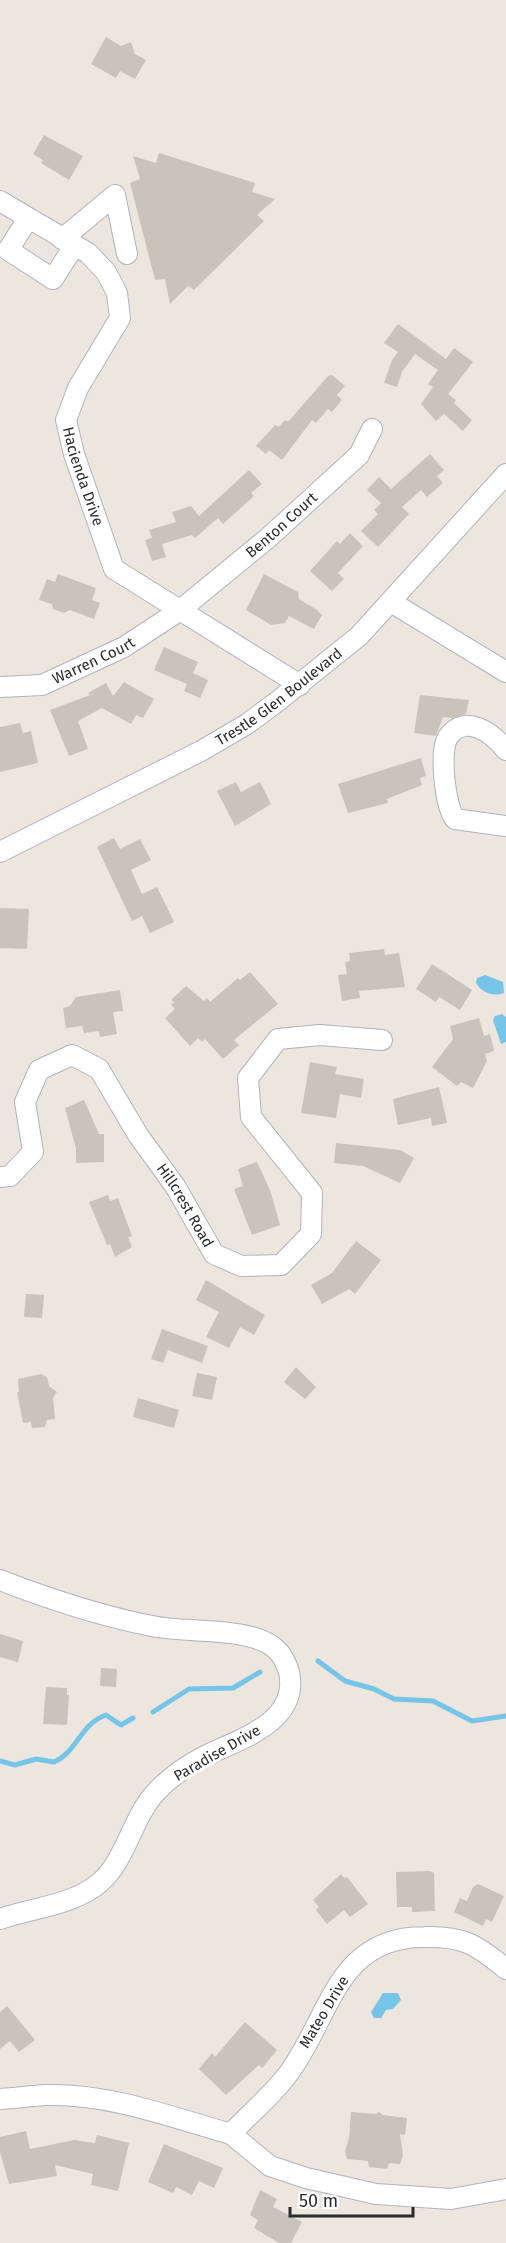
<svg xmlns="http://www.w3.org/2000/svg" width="506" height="2243" font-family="'Fira Sans',sans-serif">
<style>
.water{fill:#76c5e8}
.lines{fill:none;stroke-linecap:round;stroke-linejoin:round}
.stream{stroke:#76c5e8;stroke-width:5}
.building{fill:#c8c4bc}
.minor-casing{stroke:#b1b3be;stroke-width:22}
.minor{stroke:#fff;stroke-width:20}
.labels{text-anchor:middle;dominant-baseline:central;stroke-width:6;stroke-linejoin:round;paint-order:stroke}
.street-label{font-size:15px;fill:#2b2b2b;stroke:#fff}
</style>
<rect width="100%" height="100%" fill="#ece6de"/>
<g class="water">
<path d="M485,975l18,7 1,11c-11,4 -22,0 -28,-10l1,-5z"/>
<path d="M502,1014l4,3v25l-5,2 -8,-24 2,-4z"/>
<path d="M383,1993h15l3,7 -8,9 -7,1 -5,8h-7l-3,-6z"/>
</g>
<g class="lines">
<g class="stream">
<path d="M318,1661l27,20 29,8 20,10 39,2 39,20 34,-5"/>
<path d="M153,1712l36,-23 44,-1 27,-16"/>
<path d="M0,1761l15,4 21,-6 18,3c24,-11 26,-38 52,-47l15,10 12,-7"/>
</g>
</g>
<g class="building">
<path d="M106,37l15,9 10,-4 4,12 11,6 -11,19 -15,-8 -4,7 -25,-14z"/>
<path d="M44,135l39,21 -14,24 -28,-17 2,-3 -10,-6z"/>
<path d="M159,153l96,30 -3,9 23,7 -18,16 7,6 -70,69 -6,-4 -18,18 -5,-25 -10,1 -25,-97 10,-4 -7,-23 23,7z"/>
<path d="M398,324l48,35 8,-11 19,14 -25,32 8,6 -2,3 18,17 -9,11 -19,-17 -8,7 -15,-17 12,-17 -5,-3 10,-14 -23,-16 -13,18 -5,15 -13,-4 8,-23 6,-8 -14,-9z"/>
<path d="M332,375l13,11 -8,9 5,5 -10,12 -4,-3 -12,14 -4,-3 -30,40 -13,-10 -3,4 -10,-8 19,-21 4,2 6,-7 3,2 40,-46z"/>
<path d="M430,454l14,16 -7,6 6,7 -16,14 -6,-7 -19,17 7,7 -31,33 -17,-16 17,-17 -4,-4 7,-7 -14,-13 12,-13 12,12z"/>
<path d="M249,470l13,14 -11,9 3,3 -31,28 -5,-6 -23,20 -3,-3 -30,9 4,13 -14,4 -7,-21 7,-2 -3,-8 27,-8 -4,-10 19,-6 8,10z"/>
<path d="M350,533l13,13 -25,27 6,6 -12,12 -22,-20 27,-30 3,3z"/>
<path d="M58,574l38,14 -4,12 8,3 -6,16 -24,-9 -6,3 -11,-4 -1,-5 -13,-4 8,-21 8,3z"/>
<path d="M264,574l34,18 1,7 18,11 5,5 -8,14 -25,-13 -4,7 -14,2 -25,-15z"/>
<path d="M164,647l34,15 -5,11 15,7 -8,18 -16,-7 3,-7 -33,-14z"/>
<path d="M124,682l30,17 -11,19 -7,-3 -5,9 -29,-16 -24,13 10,28 -19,7 -19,-46 40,-15 -2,-2 18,-10 7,13z"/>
<path d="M420,695l49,5 -3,14 -14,4 -9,-1 -7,19 -22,-3z"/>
<path d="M20,723l3,10 8,-2 7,32 -38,9v-45z"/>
<path d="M421,758l5,18 -6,2 2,7 -35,14 1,4 -40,10 -10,-29z"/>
<path d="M236,782l5,10 19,-10 11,22 -36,22 -18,-35z"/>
<path d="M114,838l6,11 20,-10 11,21 -20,10 11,24 15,-7 17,35 -24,11 -8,-17 -10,5 -35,-74z"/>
<path d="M0,908l29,1 -2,40 -27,-1z"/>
<path d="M384,949l1,6 14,-2 6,34 -46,4 1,7 -18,3 -4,-26 9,-1 -2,-12 5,-1 -1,-8z"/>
<path d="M432,964l40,26 -12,20 -21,-13 -3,5 -20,-13z"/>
<path d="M250,972l28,32 -44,36 5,5 -16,14 -18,-20 -3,3 -4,-4 -8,8 -25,-28 10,-9 -4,-4 3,-3 -3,-2 15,-14 18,15 3,-3 3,4 28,-24 2,2z"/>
<path d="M120,990l3,21 -10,1 4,22 -17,3 -1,-6 -15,2 -2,-7 -16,2 -3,-20 7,-2 6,-9z"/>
<path d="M479,1018l5,18 6,-2 4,17 -9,3 2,7 -14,27 -12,-6 -4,4 -25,-19 21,-28 -3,-13z"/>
<path d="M310,1062l27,5 -2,7 29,5 -3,19 -21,-4 -4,24 -35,-5z"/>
<path d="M439,1087l8,36 -15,3 -1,-8 -33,7 -5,-26z"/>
<path d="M84,1100l15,34h5v28l-28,1v-14l-11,-41z"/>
<path d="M336,1143l64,7 14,8 -14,25 -37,-17 -29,-3z"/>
<path d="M257,1162l13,28 10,35 -28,10 -18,-46 9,-3 -5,-17z"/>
<path d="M108,1195l2,6 8,-3 14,38 -4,1 4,10 -17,10 -5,-13 -3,1 -18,-43z"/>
<path d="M356,1241l25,19 -26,34 -6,-5 -27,15 -11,-19 21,-12z"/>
<path d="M206,1280l59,35 -11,20 -14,-8 -11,21 -23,-11 13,-25 -23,-12z"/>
<path d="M26,1294l18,1 -2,23 -18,-1z"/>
<path d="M162,1329l46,17 -6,17 -34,-13 -5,13 -12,-4z"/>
<path d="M296,1367l20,20 -11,12 -21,-17z"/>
<path d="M197,1373l20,4 -5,23 -20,-4z"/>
<path d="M41,1374l6,3 2,9 8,6 -4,6 2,21 -8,1 -2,7 -13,1 -1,-6 -8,1 -6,-31h2l-1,-13z"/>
<path d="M138,1398l41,12 -5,18 -41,-11z"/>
<path d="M0,1634l23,7 -5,21 -18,-5z"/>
<path d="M101,1668l16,1 -1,18 -16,-1z"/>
<path d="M46,1687l21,1v7h2l-2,30 -24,-1z"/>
<path d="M430,1871l4,2 1,38 -23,1v-5h-15l-1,-35z"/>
<path d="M341,1874l3,4 3,-1 21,27 -18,13 -6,-7 -17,14 -11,-14 3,-3 -6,-7z"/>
<path d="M478,1884l26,12 -12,26 -6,-3 -3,7 -29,-14 6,-14 7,3 6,-14z"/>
<path d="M7,2006l28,34 -16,12 -9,-11 -10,8v-37z"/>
<path d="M245,2022l32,28 -15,18 -3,-3 -33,30 -27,-26 13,-16 3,4z"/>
<path d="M351,2112l25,2 3,-2 4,3 24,3 -2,17 -5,-1 3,22 -3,8 -11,-1 -2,6 -18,-2 -1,-6 -21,-2 -2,-8 4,-13z"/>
<path d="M26,2131l4,18 44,-9 21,3 2,-8 32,8 -11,48 -27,-6 2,-11 -38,-9 2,11 -48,8 -9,-32v-15z"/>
<path d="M164,2144l59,24 -9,20 -15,-7 -7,14 -16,-8 -3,6 -25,-11z"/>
<path d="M260,2190l17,9 -4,8 29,15 -11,21h-12l-25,-15 4,-8 -8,-5z"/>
</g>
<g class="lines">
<g class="minor-casing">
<g id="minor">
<path id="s1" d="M0,201l88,52 18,19 11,21 3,25 -42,70 -12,32 8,34 40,115 186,116"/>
<path d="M28,219l-20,31 45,29 21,-33"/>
<path d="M62,239l53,-44 12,59"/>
<path d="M391,602l115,70"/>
<path id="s2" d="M0,687l42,-2 82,-38 55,-36 89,-73 91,-83 13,-26"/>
<path d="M506,750c-13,-16 -40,-38 -58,-13 -9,14 -3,69 7,82l51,7"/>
<path id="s3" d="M0,852l201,-101 46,-27 31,-23 81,-65 147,-162"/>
<path id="s4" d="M0,1177l10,-1 23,-24 -8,-50 14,-32 33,-15 27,14 39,66 37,51 39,68 27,12 40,-1 30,-31 1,-41 -61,-76 -3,-39 30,-39 42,-4 62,5"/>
<path d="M0,1580c49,19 101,36 152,46 33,7 94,1 120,20 9,6 14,16 17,26 11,51 -52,68 -86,85 -17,9 -34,21 -47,35 -26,28 -30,73 -62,95 -27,19 -63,21 -94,32"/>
<path d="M506,1969c-30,-25 -43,-33 -82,-32 -89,0 -94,82 -136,137 -16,22 -39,40 -57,60l39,32 36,12 70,16 75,5 55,-10"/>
<path d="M0,2099c15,-1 31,-3 46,-4 62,-2 125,22 185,39"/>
</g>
</g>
<use href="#minor" class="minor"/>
</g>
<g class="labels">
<g class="street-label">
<text stroke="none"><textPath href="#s1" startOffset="352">Hacienda Drive</textPath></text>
<text stroke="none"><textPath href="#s2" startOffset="332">Benton Court</textPath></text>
<text stroke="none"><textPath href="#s2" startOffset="99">Warren Court</textPath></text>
<text stroke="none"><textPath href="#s3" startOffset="320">Trestle Glen Boulevard</textPath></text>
<text stroke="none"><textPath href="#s4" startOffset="357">Hillcrest Road</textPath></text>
<text transform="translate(217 1753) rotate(-30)">Paradise Drive</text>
<text transform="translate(324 2012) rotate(-59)">Mateo Drive</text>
</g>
</g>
<path d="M290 2207v9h123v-9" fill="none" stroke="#2b2b2b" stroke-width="3"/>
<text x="299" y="2207" font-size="18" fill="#2b2b2b" stroke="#ffffff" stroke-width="4.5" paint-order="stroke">50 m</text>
</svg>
